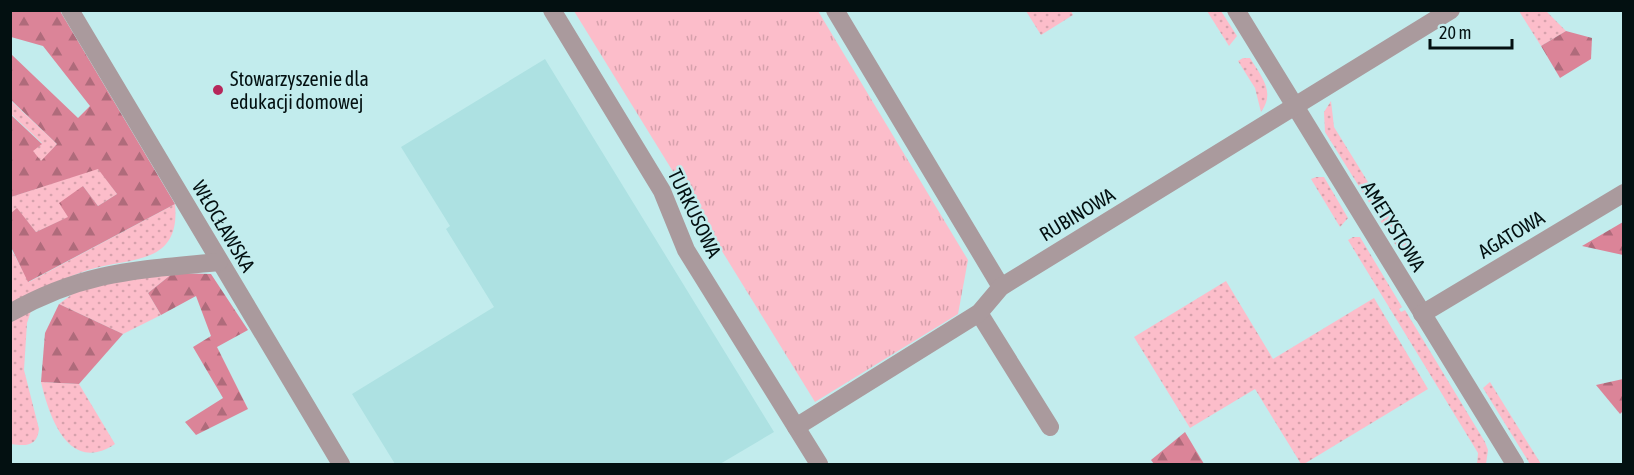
<svg xmlns="http://www.w3.org/2000/svg" width="1634" height="475" font-family="'Asap Condensed',sans-serif">
<style>
.built{fill:#ade1e2}
.grass{fill:url(#grass-dots)}
.forest{fill:url(#forest-firs)}
.park{fill:url(#park-tufts)}
.lines{fill:none;stroke-linecap:round;stroke-linejoin:round}
.minor{stroke:#aa9a9d;stroke-width:18}
.poi-dot{fill:#b6275a;stroke:#c2eced;stroke-width:2}
.labels{text-anchor:middle;dominant-baseline:central;stroke-width:5;stroke-linejoin:round;paint-order:stroke}
.poi-label{font-size:20px;fill:#031011;stroke:#c2eced;text-anchor:start}
.street-label{font-size:20px;fill:#031011;stroke:#c2eced}
</style>
<defs>
<pattern id="grass-dots" width="8" height="8" patternUnits="userSpaceOnUse" patternTransform="scale(1.5)"><rect width="8" height="8" fill="#fcbdca"/><path d="M2 2h.1M6 6h.1" fill="none" stroke="#d6a1ac" stroke-width="1.8" stroke-linecap="round"/></pattern>
<pattern id="forest-firs" width="22" height="20" patternUnits="userSpaceOnUse" patternTransform="scale(1.5)"><rect width="22" height="20" fill="#db8498"/><path d="M5 1l3.5 6h-7zM16 11l3.5 6h-7z" fill="#af6b7b"/></pattern>
<pattern id="park-tufts" width="24" height="20" patternUnits="userSpaceOnUse" patternTransform="scale(1.5)"><rect width="24" height="20" fill="#fcbdca"/><path d="M3 7l-1-3M5 7V3M7 7l1-3M15 17l-1-3M17 17v-4M19 17l1-3" fill="none" stroke="#d6a1ac"/></pattern>
</defs>
<rect width="100%" height="100%" fill="#c2eced"/>
<path class="built" d="M545,59l229,373 -54,32h-325l-43,-70 142,-87 -48,-78 4,-3 -49,-79z"/>
<g class="grass">
<path d="M1026,11h45l2,4 -32,20z"/>
<path d="M1207,11h14l16,25 -8,10z"/>
<path d="M1519,11h27l20,20 -25,15z"/>
<path d="M1243,58h7c11,18 26,34 11,54l-6,-24 -17,-27z"/>
<path d="M10,100l47,44 -16,18 -9,-11 10,-8 -31,-29z"/>
<path d="M1331,101l3,26 76,123 -10,2 -75,-120 -1,-20z"/>
<path d="M98,168l19,26 -19,12 -15,-20 -14,31 -33,15 -19,-23 -6,4v-16z"/>
<path d="M1316,177h8l24,41 -8,9 -29,-48z"/>
<path d="M175,204c6,62 -45,53 -87,66 -26,9 -52,21 -77,33l-1,-56 19,35z"/>
<path d="M1353,237h7l42,70 -3,2 2,3 4,-2 80,132 3,8 -2,14h-9l1,-11 -130,-213z"/>
<path d="M173,273l-25,20 13,22 -38,19 -64,-30 24,-18z"/>
<path d="M1226,281l47,78 101,-61 54,91 -124,75h-3l-46,-75 -65,39 -56,-91z"/>
<path d="M33,305l-6,18 -3,47 15,59c-2,18 -13,17 -28,15v-126z"/>
<path d="M41,382l38,2 36,60c-47,31 -66,-28 -74,-62z"/>
<path d="M1490,382l51,82h-11l-47,-76z"/>
</g>
<g class="forest">
<path d="M11,11h49l115,193 -147,78 -17,-35v-34l6,-5 19,24 32,-15 -9,-14 24,-17 15,20 19,-12 -19,-25 -87,28 -1,-83 32,30 -9,7 8,10 16,-17 -46,-44v-46l67,64 12,-12 -47,-60 -32,-9z"/>
<path d="M1566,31l26,7 -1,21 -31,19 -19,-32z"/>
<path d="M1623,222v33l-41,-9z"/>
<path d="M173,273l38,1 37,56 -31,17 31,62 -52,26 -11,-13 38,-24 -30,-51 18,-11 -15,-40 -35,19 -13,-22z"/>
<path d="M59,304l64,30 -44,50 -38,-2 4,-49z"/>
<path d="M1623,379v32l-3,3 -24,-29z"/>
<path d="M1185,432l19,32h-50l-3,-4z"/>
</g>
<path class="park" d="M574,11h244l150,249 -10,54 -143,88z"/>
<g class="lines">
<g class="minor">
<path d="M70,10l271,454"/>
<path d="M552,10l110,181 24,59 133,214"/>
<path d="M835,10l166,277"/>
<path d="M1236,10l279,454"/>
<path d="M10,313c74,-42 127,-43 209,-51"/>
<path d="M979,313l71,114"/>
<path d="M1422,314l202,-121"/>
<path d="M796,427l183,-114 22,-26 450,-277"/>
</g>
</g>
<circle class="poi-dot" cx="218" cy="90" r="6"/>
<g class="labels">
<g class="poi-label">
<text x="230" y="78">Stowarzyszenie dla<tspan x="230" dy="23">edukacji domowej</tspan></text>
</g>
<g class="street-label">
<text transform="translate(695 213) rotate(64)">TURKUSOWA</text>
<text transform="translate(1077 214) rotate(-31)">RUBINOWA</text>
<text transform="translate(224 226) rotate(59)">WŁOCŁAWSKA</text>
<text transform="translate(1394 226) rotate(58)">AMETYSTOWA</text>
<text transform="translate(1511 234) rotate(-31)">AGATOWA</text>
</g>
</g>
<rect width="1634" height="475" fill="none" stroke="#031011" stroke-width="24"/>
<path d="M1430 39v9h82v-9" fill="none" stroke="#031011" stroke-width="3"/>
<text x="1439" y="39" font-size="18" fill="#031011" stroke="#c2eced" stroke-width="4.5" paint-order="stroke">20 m</text>
</svg>
